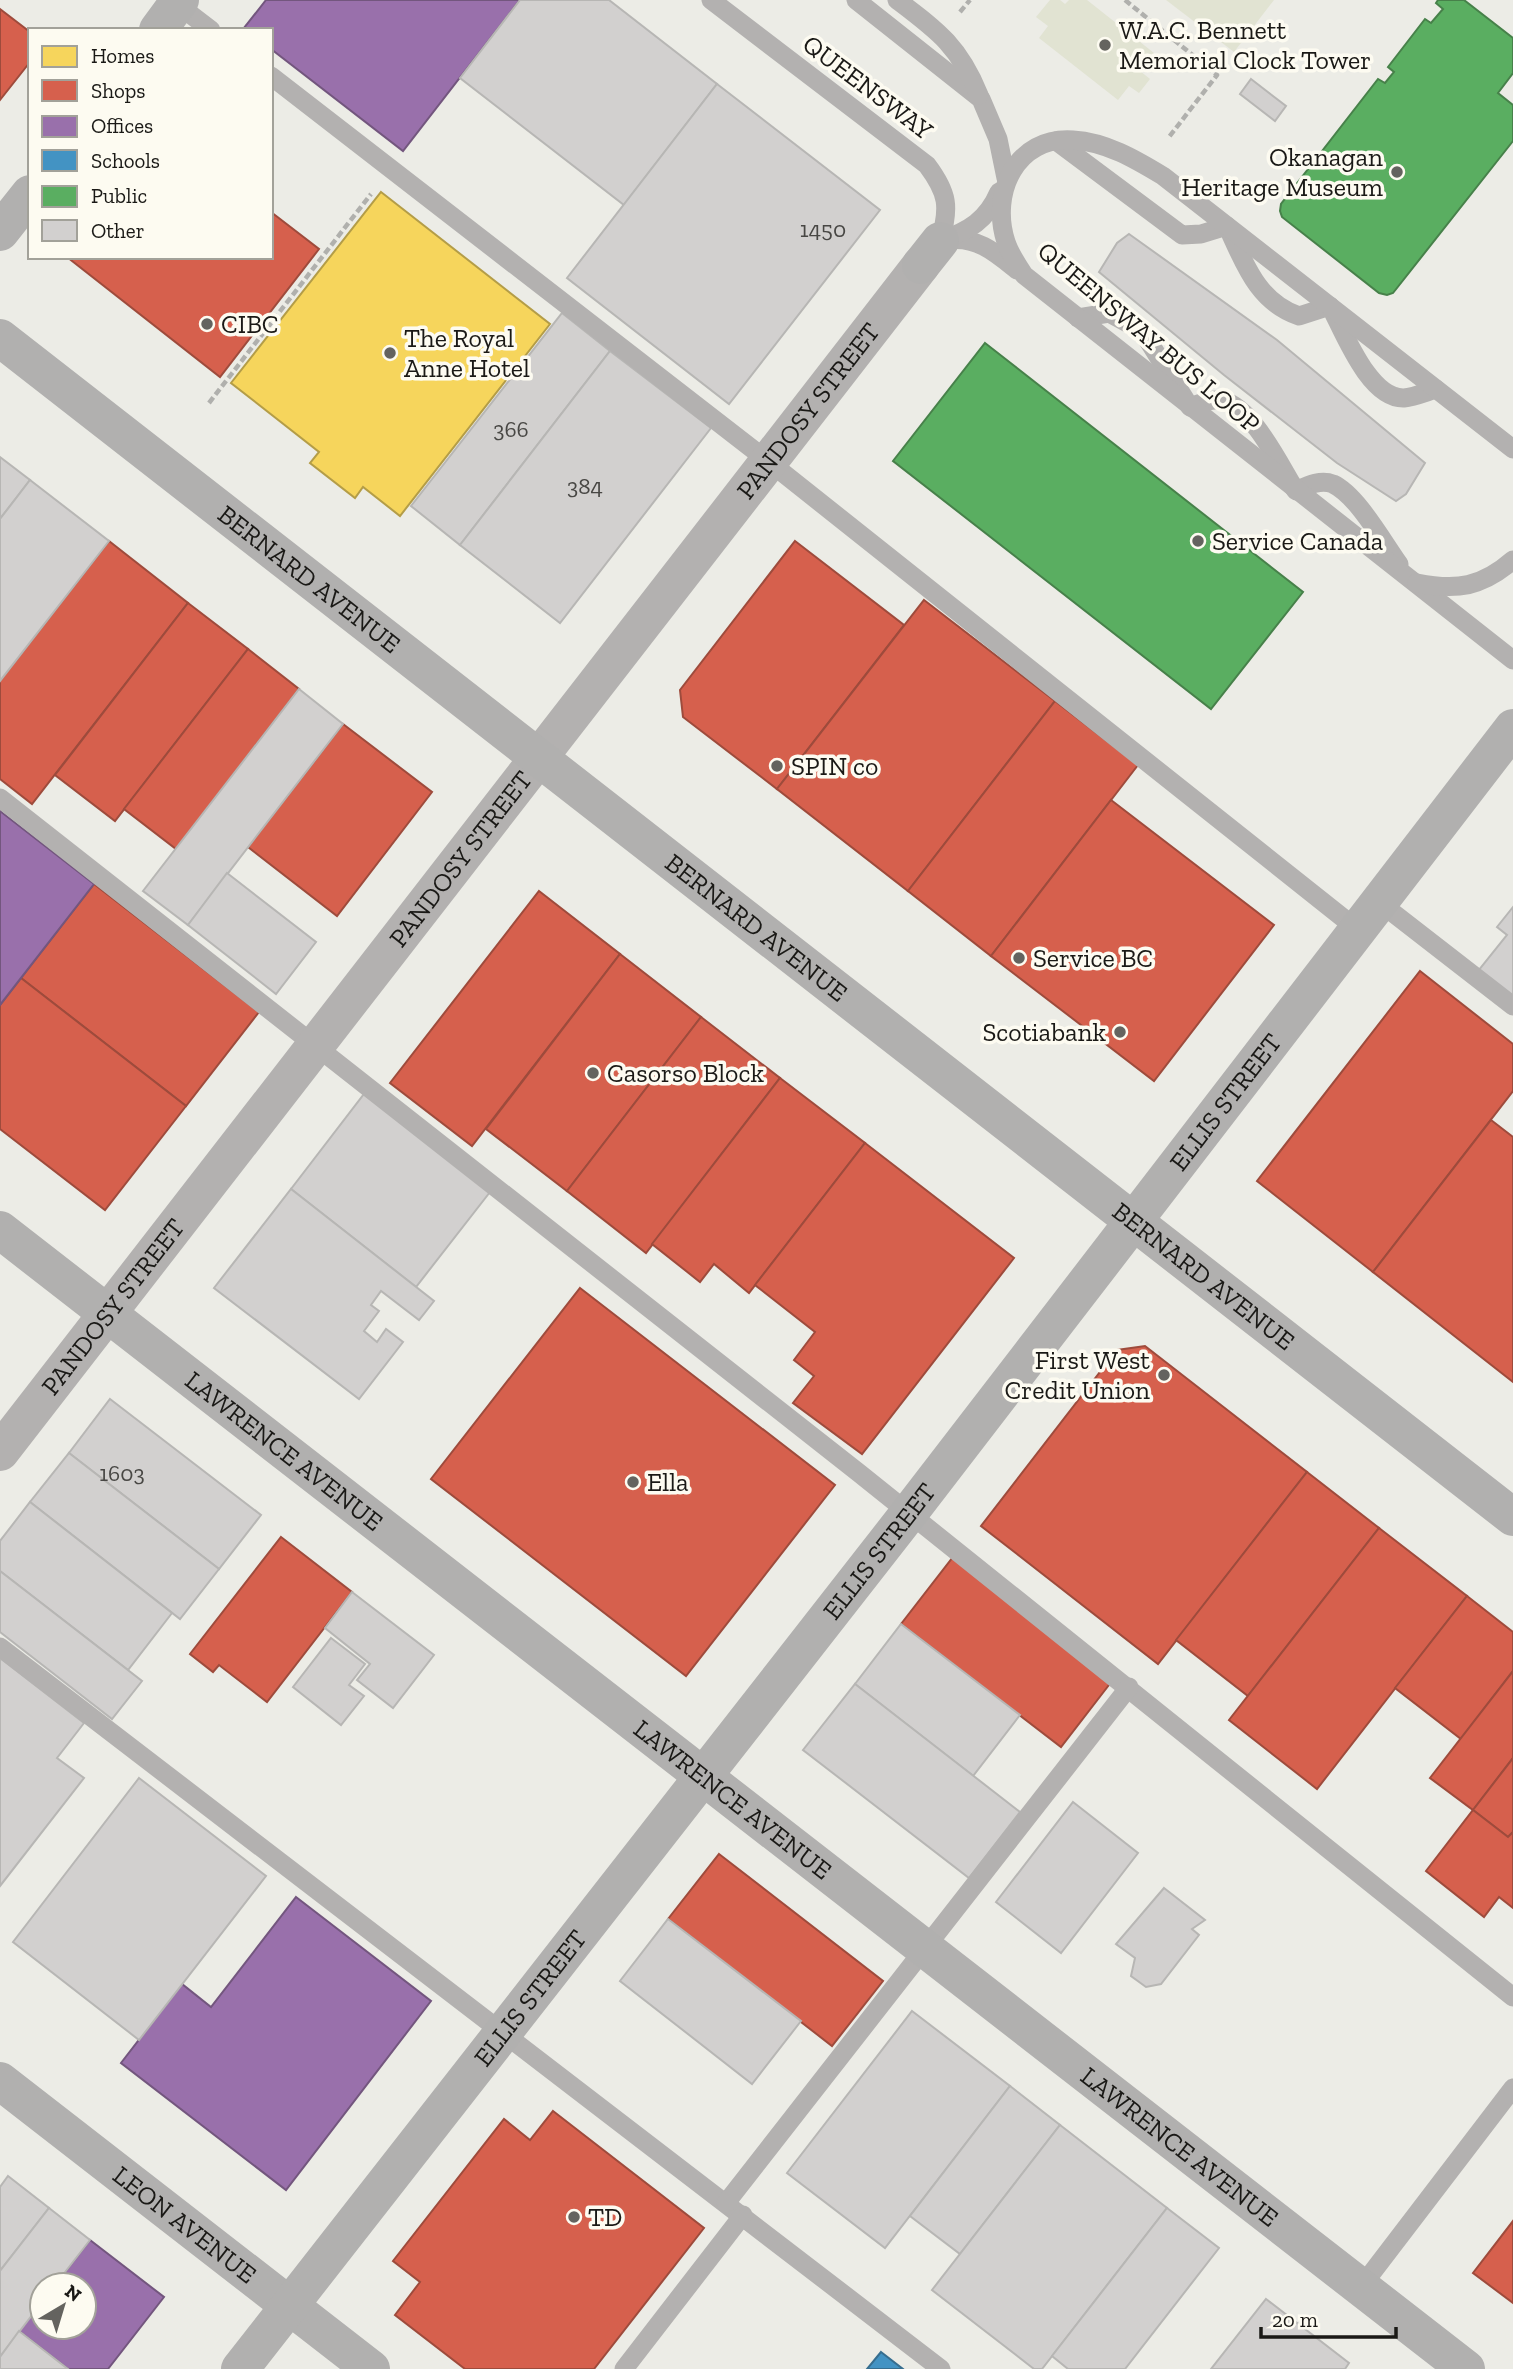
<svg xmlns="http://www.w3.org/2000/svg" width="1513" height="2369" font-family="'Zilla Slab',serif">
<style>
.garden{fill:#e1e3d2}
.homes{fill:#f6d55c;stroke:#b49d47;stroke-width:2}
.shops{fill:#d6604d;stroke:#9e4b3c;stroke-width:2}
.offices{fill:#9970ab;stroke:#73567e;stroke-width:2}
.schools{fill:#4393c3;stroke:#376e8f;stroke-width:2}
.public{fill:#5aae61;stroke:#47814a;stroke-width:2}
.building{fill:#d2d0cf;stroke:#b7b6b4;stroke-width:2}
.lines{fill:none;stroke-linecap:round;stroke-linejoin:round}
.path{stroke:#b0b0ad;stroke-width:4.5;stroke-dasharray:7 3.5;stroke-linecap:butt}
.lane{stroke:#b3b1b0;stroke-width:19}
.street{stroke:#b3b1b0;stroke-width:38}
.secondary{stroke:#b1b0af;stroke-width:38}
.poi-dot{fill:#64635f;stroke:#fdfbf1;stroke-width:2.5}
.labels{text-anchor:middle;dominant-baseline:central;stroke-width:7;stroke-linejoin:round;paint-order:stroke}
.number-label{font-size:23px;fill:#484744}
.poi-label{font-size:26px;fill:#1a1916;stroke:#fdfbf1;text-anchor:start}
.street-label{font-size:26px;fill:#1a1916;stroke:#fdfbf1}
</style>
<rect width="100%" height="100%" fill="#ecece6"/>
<g class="garden">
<path d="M1050,0h10l5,4 4,-4h18l67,53 -14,18 10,8 -11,14 -10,-7 -11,14 -79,-62 9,-12 -12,-9z"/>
<path d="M1166,0h108l-40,52z"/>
</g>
<path class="homes" d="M381,192l169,132 -150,192 -37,-29 -8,11 -45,-35 9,-11 -88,-69z"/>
<g class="shops">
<path d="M0,9l30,23v30l-30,38z"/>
<path d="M271,212l48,37 -99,128 -153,-120h204z"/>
<path d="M109,541l79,62 -156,201 -32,-25v-98z"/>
<path d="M795,541l109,84 -127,164 -94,-72 -3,-27z"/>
<path d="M924,600l131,101 -147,190 -131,-102z"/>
<path d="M188,603l60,46 -133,172 -60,-46z"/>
<path d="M248,649l51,40 -123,160 -52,-40z"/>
<path d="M1055,701l83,64 -147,191 -83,-65z"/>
<path d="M343,724l89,68 -95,124 -89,-69z"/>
<path d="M1111,800l163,125 -120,156 -163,-125z"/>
<path d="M94,884l165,128 -73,94 -165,-128z"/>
<path d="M539,891l81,63 -148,192 -82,-63z"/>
<path d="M620,954l81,63 -134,174 -81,-62z"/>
<path d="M1420,971l93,73v47l-140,181 -116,-91z"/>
<path d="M21,978l165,128 -81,104 -105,-81v-124z"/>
<path d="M701,1017l79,61 -134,175 -79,-62z"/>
<path d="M780,1078l85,65 -116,150 -35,-29 -14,18 -48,-38z"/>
<path d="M1491,1120l22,17v245l-140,-110z"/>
<path d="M865,1143l149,115 -152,196 -69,-51 21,-27 -20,-16 21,-28 -60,-47z"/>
<path d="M580,1288l255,197 -149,191 -255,-197z"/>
<path d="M1145,1346l162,126 -149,192 -177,-138 136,-176z"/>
<path d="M1307,1472l72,56 -131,168 -72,-56z"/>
<path d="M1379,1528l88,68 -150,193 -88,-69z"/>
<path d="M281,1537l71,55 -85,110 -48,-37 -6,7 -23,-18z"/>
<path d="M953,1557l159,124 -51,66 -160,-123z"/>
<path d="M1467,1596l46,36v39l-52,68 -66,-51z"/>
<path d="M1513,1671v87l-40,52 -43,-32z"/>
<path d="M1513,1758v74l-5,5 -35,-27z"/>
<path d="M1473,1810l35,27 5,-5v76l-14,-11 -15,20 -58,-46z"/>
<path d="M719,1854l164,127 -51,65 -164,-127z"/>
<path d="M553,2111l151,117 -110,141h-129l-70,-54 25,-33 -27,-21 111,-142 26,21z"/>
<path d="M1513,2221v82l-40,-30z"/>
</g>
<g class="offices">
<path d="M266,0h254l-117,151 -132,-102v-19l-27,-2z"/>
<path d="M0,811l94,73 -94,121z"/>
<path d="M296,1897l135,104 -145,189 -165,-127 61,-79 29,23z"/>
<path d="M90,2240l74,57 -56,72h-40l-49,-38 23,-29v25h42v-42h-29z"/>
</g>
<path class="schools" d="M881,2352l22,17h-36z"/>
<g class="public">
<path d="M1438,0h26l49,38v35l-15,20 15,12v36l-120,152 -6,2 -8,-2 -97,-76 -2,-6 1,-7 97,-125 7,4 9,-11 -6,-5 37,-48 6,4 12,-14 -7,-6z"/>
<path d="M985,343l318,249 -92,117 -318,-248z"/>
</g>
<g class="building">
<path d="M520,0h89l108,84 -93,121 -164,-127z"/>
<path d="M1251,79l35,27 -11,15 -35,-27z"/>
<path d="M717,84l163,126 -151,194 -162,-126z"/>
<path d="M1129,234l148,106 148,123 -19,31 -10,7 -59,-38 -113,-88 -125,-103 18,-29z"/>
<path d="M562,313l48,38 -150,194 -49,-39z"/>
<path d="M610,351l101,77 -151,195 -100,-78z"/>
<path d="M0,457l30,23 -30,39z"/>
<path d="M30,480l79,61 -109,140v-162z"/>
<path d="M299,689l44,35 -155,201 -45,-34z"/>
<path d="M227,873l89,69 -40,52 -88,-69z"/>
<path d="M1513,907v91l-35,-27 29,-36 -10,-8z"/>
<path d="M364,1094l126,98 -74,95 -125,-98z"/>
<path d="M291,1189l143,112 -15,19 -38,-29 -10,14 8,6 -15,20 13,11 9,-13 17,13 -44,57 -145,-111z"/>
<path d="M110,1399l151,116 -42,54 -150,-116z"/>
<path d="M69,1453l150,116 -39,50 -150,-117z"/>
<path d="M30,1502l142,111 -44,57 -128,-99v-30z"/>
<path d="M0,1571l142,110 -30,38 -112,-87z"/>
<path d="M352,1592l82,63 -41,53 -36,-28 13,-16 -45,-36z"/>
<path d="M901,1624l119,91 -47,61 -118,-92z"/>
<path d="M331,1638l34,26 -16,21 15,11 -23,29 -48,-38z"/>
<path d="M0,1658l84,65 -27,35 27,20 -84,108z"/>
<path d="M855,1684l165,128 -51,66 -166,-128z"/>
<path d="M139,1778l127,98 -127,164 -126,-98z"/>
<path d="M1073,1802l65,51 -77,100 -65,-51z"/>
<path d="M1164,1888l41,32 -13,9 7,6 -38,49 -15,3 -15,-11 4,-18 -19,-14z"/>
<path d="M668,1919l133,102 -49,63 -132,-103z"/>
<path d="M912,2011l98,75 -125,162 -98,-75z"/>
<path d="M1010,2086l50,39 -100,129 -50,-38z"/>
<path d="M1060,2125l107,83 -125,161h-8l-102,-79z"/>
<path d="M8,2176l41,32 -49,63v-84z"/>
<path d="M49,2208l41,32 -35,45h-13v17l-42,55v-86z"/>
<path d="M1167,2208l52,40 -94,121h-57l-16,-13z"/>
<path d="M1266,2299l83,64 -4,6h-134z"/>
<path d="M19,2331l49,38h-68v-12z"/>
</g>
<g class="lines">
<g class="path">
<path d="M1125,0l92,75 -48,62"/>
<path d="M960,12l10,-12"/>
<path d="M209,403l162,-209"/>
</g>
<g class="lane">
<path d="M711,0l216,165c21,28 23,42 13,76"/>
<path d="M856,0l125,99 17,40 8,39"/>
<path d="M897,0c41,31 62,46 82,95"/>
<path d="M173,1l38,29"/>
<path d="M271,76l497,385 589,468"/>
<path d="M1056,141l126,94 19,-1 26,-8c17,36 30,76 72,90l31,-10c14,26 39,93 74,92 10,-1 22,-6 32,-9"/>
<path d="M948,240c29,-4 48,13 69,30"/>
<path d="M940,241c29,-10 47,-21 59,-49"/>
<path d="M1078,318l31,-5 33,18 48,76c9,-3 19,-8 28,-7 32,1 62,66 78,91 11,-5 24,-12 37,-7 24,11 50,58 66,80"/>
<path d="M1513,449l-350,-273c-28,-17 -57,-34 -90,-36 -57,-4 -83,53 -67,102 4,12 11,22 18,33l489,385"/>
<path d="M1417,583c40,8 65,4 96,-23"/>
<path d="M0,798l859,675 654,524"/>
<path d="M1379,902l134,104"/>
<path d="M0,1647l941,722"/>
<path d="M726,2203l403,-516"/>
<path d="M1361,2287l152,-199"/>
<path d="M624,2369l119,-154"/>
</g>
<path class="street" id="s1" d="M0,1452l921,-1187"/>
<g class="secondary">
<path d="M158,30l22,-30"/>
<path d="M0,232l30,-38"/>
<path d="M921,265l19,-24"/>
<path id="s2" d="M0,338l1513,1179"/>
<path id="s3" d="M0,1230l1466,1139"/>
<path id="s4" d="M0,2081l371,288"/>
<path id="s5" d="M240,2369l669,-856 604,-785"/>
</g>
</g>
<g class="poi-dot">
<circle cx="1105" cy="45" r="7"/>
<circle cx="1397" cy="172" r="7"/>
<circle cx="207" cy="324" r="7"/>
<circle cx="390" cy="353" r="7"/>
<circle cx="1198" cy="541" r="7"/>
<circle cx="777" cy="766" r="7"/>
<circle cx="1019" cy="958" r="7"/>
<circle cx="1120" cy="1032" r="7"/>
<circle cx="593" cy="1073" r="7"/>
<circle cx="1164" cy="1375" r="7"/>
<circle cx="633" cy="1482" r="7"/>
<circle cx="574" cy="2217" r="7"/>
</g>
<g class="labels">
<g class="number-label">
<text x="823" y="229">1450</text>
<text x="511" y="429">366</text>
<text x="585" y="486">384</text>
<text x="122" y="1473">1603</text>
</g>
<g class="poi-label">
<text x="1119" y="30">W.A.C. Bennett<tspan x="1119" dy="30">Memorial Clock Tower</tspan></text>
<text x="1383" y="157" text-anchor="end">Okanagan<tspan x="1383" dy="30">Heritage Museum</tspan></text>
<text x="221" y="324">CIBC</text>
<text x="404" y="338">The Royal<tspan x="404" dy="30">Anne Hotel</tspan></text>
<text x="1212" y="541">Service Canada</text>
<text x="791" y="766">SPIN co</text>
<text x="1033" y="958">Service BC</text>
<text x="1106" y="1032" text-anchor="end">Scotiabank</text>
<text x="607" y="1073">Casorso Block</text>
<text x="1150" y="1360" text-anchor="end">First West<tspan x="1150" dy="30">Credit Union</tspan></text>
<text x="647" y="1482">Ella</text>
<text x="588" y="2217">TD</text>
</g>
<g class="street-label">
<text transform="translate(868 87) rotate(37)">QUEENSWAY</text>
<text transform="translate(1149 337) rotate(40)">QUEENSWAY BUS LOOP</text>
<text stroke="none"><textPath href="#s1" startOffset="1318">PANDOSY STREET</textPath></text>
<text stroke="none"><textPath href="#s2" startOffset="392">BERNARD AVENUE</textPath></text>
<text stroke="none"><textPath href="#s1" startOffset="751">PANDOSY STREET</textPath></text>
<text stroke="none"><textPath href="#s2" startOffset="959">BERNARD AVENUE</textPath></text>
<text stroke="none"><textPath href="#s5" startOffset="1605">ELLIS STREET</textPath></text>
<text stroke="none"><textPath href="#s2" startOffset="1526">BERNARD AVENUE</textPath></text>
<text stroke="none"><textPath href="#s1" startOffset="184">PANDOSY STREET</textPath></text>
<text stroke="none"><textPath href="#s3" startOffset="360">LAWRENCE AVENUE</textPath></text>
<text stroke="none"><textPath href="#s5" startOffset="1038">ELLIS STREET</textPath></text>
<text stroke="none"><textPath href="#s3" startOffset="928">LAWRENCE AVENUE</textPath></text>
<text stroke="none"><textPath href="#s5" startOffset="471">ELLIS STREET</textPath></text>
<text stroke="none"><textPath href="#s3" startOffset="1494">LAWRENCE AVENUE</textPath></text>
<text stroke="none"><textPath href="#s4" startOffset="234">LEON AVENUE</textPath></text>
</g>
</g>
<rect x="28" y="28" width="245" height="231" fill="#fdfbf1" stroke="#a2a199" stroke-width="2"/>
<rect x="42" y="46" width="35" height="21" fill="#f6d55c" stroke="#a2a199" stroke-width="2"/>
<text x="91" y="63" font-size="21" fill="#1a1916">Homes</text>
<rect x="42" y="80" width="35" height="21" fill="#d6604d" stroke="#a2a199" stroke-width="2"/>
<text x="91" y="98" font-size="21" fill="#1a1916">Shops</text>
<rect x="42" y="116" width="35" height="21" fill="#9970ab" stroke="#a2a199" stroke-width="2"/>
<text x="91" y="133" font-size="21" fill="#1a1916">Offices</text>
<rect x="42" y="150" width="35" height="21" fill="#4393c3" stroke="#a2a199" stroke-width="2"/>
<text x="91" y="168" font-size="21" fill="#1a1916">Schools</text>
<rect x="42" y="186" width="35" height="21" fill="#5aae61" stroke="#a2a199" stroke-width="2"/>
<text x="91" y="203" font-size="21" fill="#1a1916">Public</text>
<rect x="42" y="220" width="35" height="21" fill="#d2d0cf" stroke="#a2a199" stroke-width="2"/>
<text x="91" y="238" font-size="21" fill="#1a1916">Other</text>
<g transform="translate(63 2306) rotate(38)"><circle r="33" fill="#fdfbf1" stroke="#a2a199" stroke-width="2"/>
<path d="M0-5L12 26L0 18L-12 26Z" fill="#64635f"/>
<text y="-10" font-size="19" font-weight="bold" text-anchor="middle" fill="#1a1916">N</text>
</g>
<path d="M1261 2327v10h135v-10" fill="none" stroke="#1a1916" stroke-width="3.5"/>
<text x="1272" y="2327" font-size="21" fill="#1a1916" stroke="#fdfbf1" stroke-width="5" paint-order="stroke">20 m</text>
</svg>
